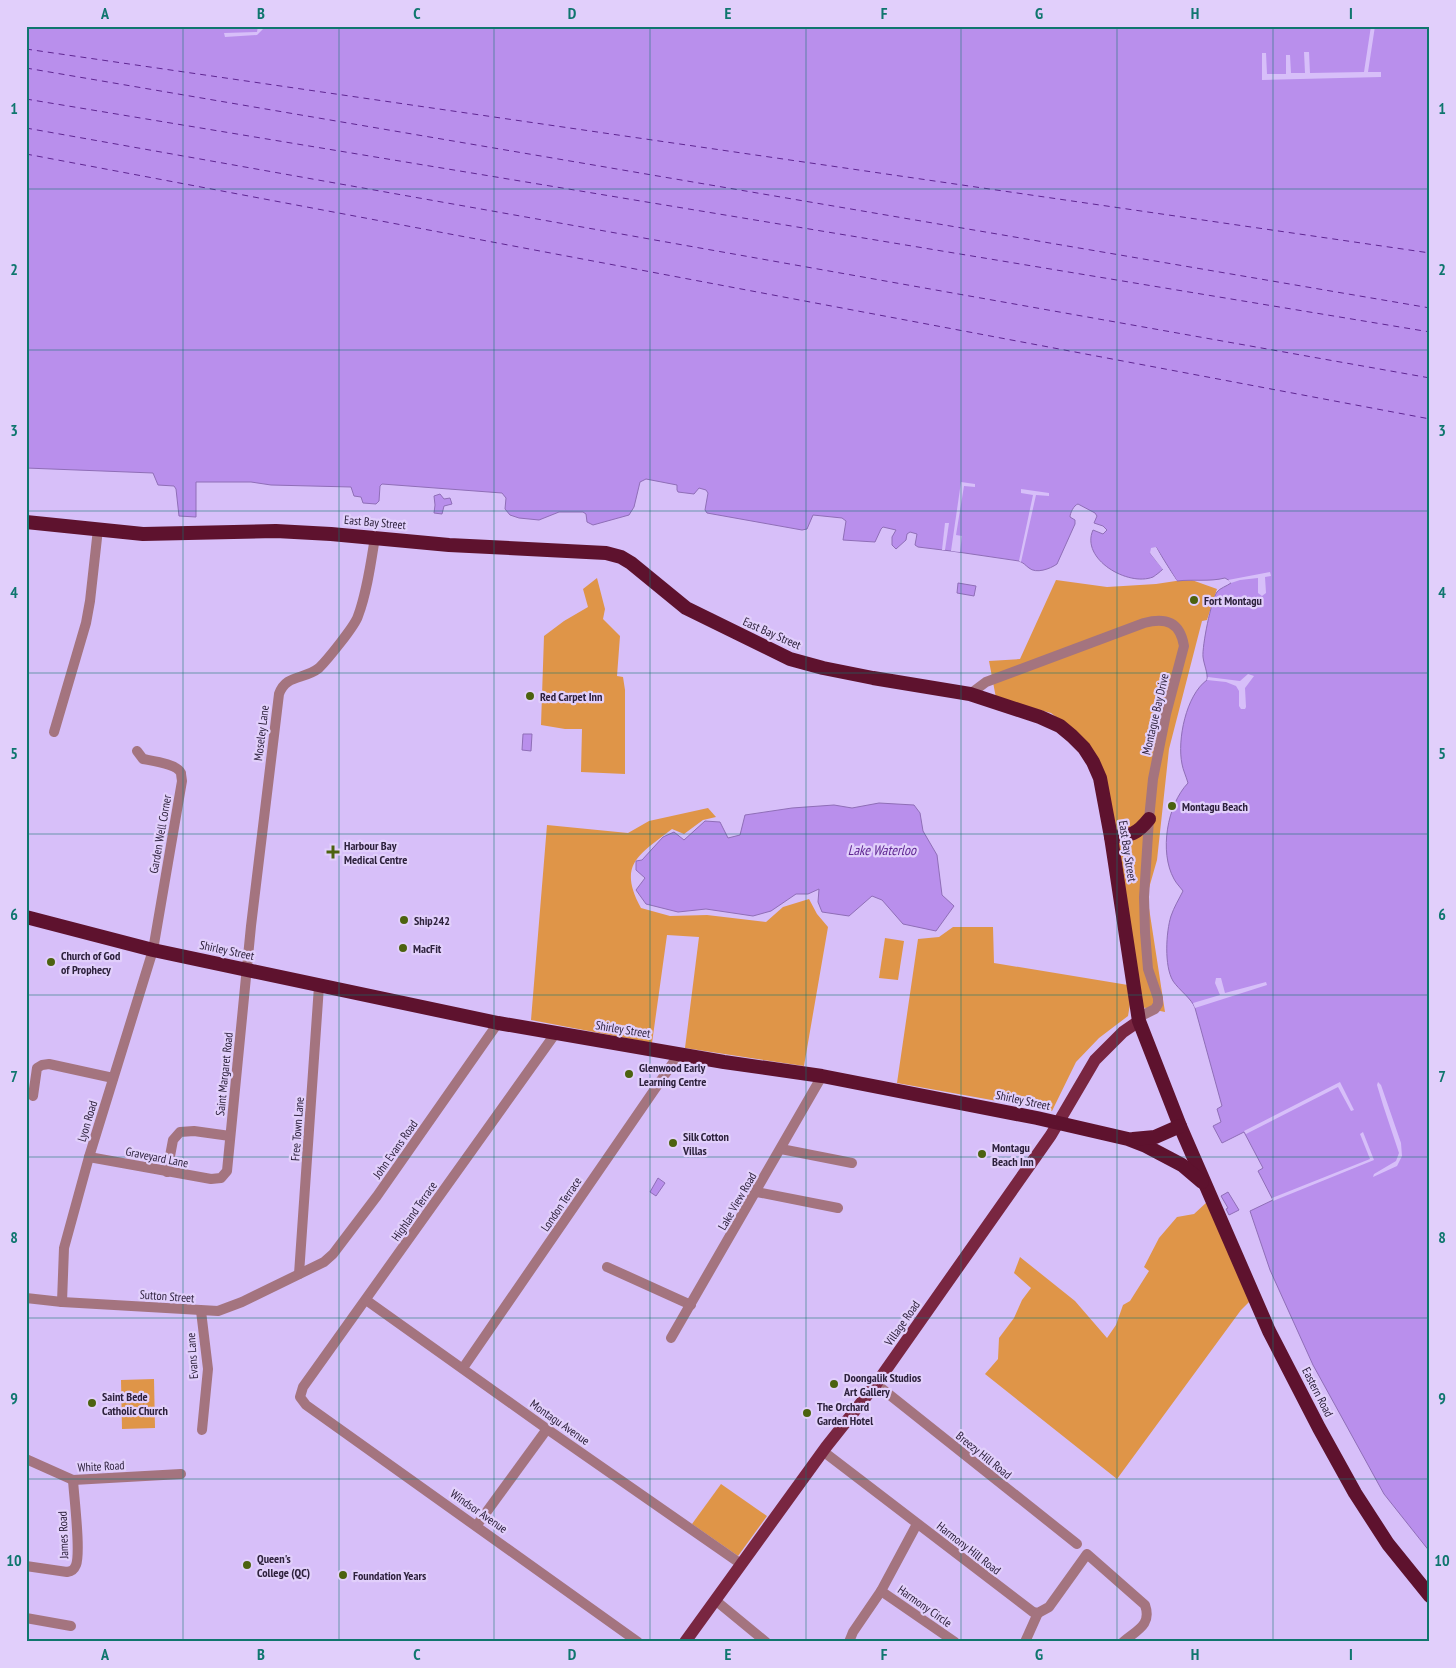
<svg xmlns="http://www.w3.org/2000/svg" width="1456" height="1668" font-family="'PT Sans Narrow',sans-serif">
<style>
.green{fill:#df9548}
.water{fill:#b98fec;stroke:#8f6eb7}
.pier{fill:#d7bff9}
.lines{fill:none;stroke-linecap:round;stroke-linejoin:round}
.ferry{stroke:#5f2692;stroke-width:1;stroke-dasharray:6 5;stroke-linecap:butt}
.minor{stroke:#a4747f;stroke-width:10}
.major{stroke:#792641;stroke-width:12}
.highway{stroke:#5e122e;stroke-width:14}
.grid{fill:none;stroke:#0f766e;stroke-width:1;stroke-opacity:0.55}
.poi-dot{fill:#4c620f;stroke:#e1cffb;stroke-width:2}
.labels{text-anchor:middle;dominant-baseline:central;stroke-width:4.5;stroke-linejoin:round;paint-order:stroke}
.street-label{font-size:12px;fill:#2d213c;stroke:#e1cffb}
.poi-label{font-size:12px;font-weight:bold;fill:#2d213c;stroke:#e1cffb;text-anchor:start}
.water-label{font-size:14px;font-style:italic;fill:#5f2692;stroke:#e1cffb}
.neatline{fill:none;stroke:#0f766e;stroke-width:2}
.grid-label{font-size:16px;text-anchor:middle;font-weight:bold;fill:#0f766e}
</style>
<rect width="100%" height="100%" fill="#d7bff9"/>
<g class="green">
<path d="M597,578l8,31 -2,10 17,17 -3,40 6,1 2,13v84l-44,-2 1,-43h-17l-24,-4 3,-89 20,-15 24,-14 -5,-18z"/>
<path d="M1189,579l28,10 -10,31 -5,1 -33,128 -12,111 -10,35 18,117 -24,-5 -37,-234 -23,-37 -30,-23 -55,-15 -7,-37 31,-2 36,-79 51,7 49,-3z"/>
<path d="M708,808l8,9 -13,3 -19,14 -12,-5c-33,26 -55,35 -31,79l29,8 37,-1 59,7 17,-15 26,-8 8,15 11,13 -24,139 -119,-18 14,-111 -32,-2 -15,108 -121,-23 16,-195 81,8 21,-12z"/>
<path d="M953,927h40l1,36 134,22 2,19 -2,12 -29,22 -23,24 -24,49 -155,-28 21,-144 21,-2z"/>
<path d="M885,938l19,3 -6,39 -19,-2z"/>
<path d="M1207,1202l43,99 -9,9 -124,169 -132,-105 13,-15 1,-21 15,-20 8,-18 9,-12 -17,-15 6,-16 55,44 32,37 9,-13 7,-20 7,-4 19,-30 -5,-4 15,-29 18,-21 17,-3z"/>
<path d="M154,1379l1,49 -33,1 -1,-49z"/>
<path d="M721,1484l46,32 -29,40 -46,-32z"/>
</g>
<g class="water">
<path d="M26,26h1404v1526l-46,-58 -71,-129 -43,-95 -20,-59 23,-11 -15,-29 5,-3 -19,-36 -22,11 -9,-17 8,-4 -4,-13 5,-3 -27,-98c-3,-9 -16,-18 -22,-27 -9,-15 -7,-49 -2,-65 3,-9 8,-17 12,-25 -3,-4 -7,-8 -9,-12 -15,-27 -7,-74 14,-96 -2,-7 -5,-13 -6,-19 -5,-24 4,-69 25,-84 1,-7 -3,-15 -4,-23 -1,-11 8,-56 14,-65 3,-4 10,-6 14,-9l-1,-2 -5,-3c-16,4 -32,1 -48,3l-21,-34 -6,6 13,16c-3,3 -7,6 -10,8 -25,10 -73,-18 -60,-47l10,4 4,-4 -4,-4 -9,-3 3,-7 -2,-3 -17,-9c-4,1 -8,9 -8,13l5,3v4l-18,40c-7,5 -21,10 -28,4 -4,-3 -5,-5 -10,-7l-68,-10 -33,-4 -3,-2 2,-11 -7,-2 -3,2 -1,6 -10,9 -4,-4v-8l4,-7 -13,-3 -2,2 -6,13 -32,-2 3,-19 -4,-3 -29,-3 -6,14 -5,1 -95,-17 -2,-3 3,-17 -2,-3 -7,-2 -5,6 -16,-2 -1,-2v-5l-31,-6 -6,3 -6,25 -5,8 -36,10 -6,-3 -1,-8 -3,-2h-24l-20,8 -20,-2 -9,-3 -5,-6 1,-11 -4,-5 -120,-9 -2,2 -1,15 -3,3 -13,-1 -2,-6 -7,-1 -3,-9 -80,-2 -20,-3h-55v35l-17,-1 -3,-27 -2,-3 -16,-1 -5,-12 -127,-5z"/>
<path d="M440,494l4,5 6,-1 2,6 -8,2 -2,8 -8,-1 1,-8 -1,-9z"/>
<path d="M958,583l18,3 -2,10 -17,-3z"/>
<path d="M523,734h9l-1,17 -9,-1z"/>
<path d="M879,803l35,2 6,8 3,18 14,24 5,40 12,11 -18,25 -33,-7 -21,-24 -10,-4 -23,20 -27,-4 -4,-10 1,-13 -11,5h-12l-25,17 -18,5 -47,-7 -28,3 -32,-8 -10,-14 9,-12 -9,-8v-9l6,-1 21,-23 11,-5 10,8 21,-19 15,1 8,16 12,-3 5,-20 47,-7 42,-3 18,3z"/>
<path d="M658,1178l7,5 -9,13 -6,-4z"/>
<path d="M1228,1192l11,18 -10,5 -3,-6 2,-1 -7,-12z"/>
</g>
<g class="pier">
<path d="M258,26h5v3l-6,6 -32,2 -1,-4 33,-1z"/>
<path d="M1371,26h4l-7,46h13v5l-119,3v-27h4l1,21h19v-19h4l1,18h14l-1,-21h5l1,21 54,-1z"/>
<path d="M961,482l14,2v3l-11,-1 -8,49 6,1 -2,16 -9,-1z"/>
<path d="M1021,489l28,4v3l-13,-1 -15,67 -2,-1 14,-66 -12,-2z"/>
<path d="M945,523h4l-4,27h-3z"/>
<path d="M1156,547l8,15 13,19h-3l-12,-18 -7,-14 -2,4 9,10 3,6 -1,2 -14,-18 1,-5z"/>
<path d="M1270,572l1,4 -6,1 1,16 -4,3 -4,-3v-15l-18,2 -9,3 -3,-3z"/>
<path d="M1248,674l6,2 -9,12 1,19 -1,2h-4l-2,-3v-15l-3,-5 -10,-4 -19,-2 1,-3 32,4z"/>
<path d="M1216,978h5l4,15 41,-11 1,3 -72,23 -2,-5 27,-8 -5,-12z"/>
<path d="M1340,1082l14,28 -3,1 -13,-24 -92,47 -2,-3z"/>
<path d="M1378,1082l3,3 20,58 1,13 -5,10 -24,11 1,-3 22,-13 3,-8 -16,-48 -6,-20z"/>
<path d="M1363,1132l11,28 -101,41 -1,-3 98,-39 -10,-25z"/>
</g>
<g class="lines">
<g class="ferry">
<path d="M26,49l1404,204"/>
<path d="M26,68l1404,240"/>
<path d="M26,99l1404,233"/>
<path d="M26,128l1404,250"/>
<path d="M26,154l1404,265"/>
</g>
<g class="minor">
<path d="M970,694l16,-12 158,-59c22,-6 36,-1 40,23l-18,68 -13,65 -4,40 -5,78 1,35 3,37 10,29v6l-3,5 -12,6 -4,6"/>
<path d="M54,732l32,-109 4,-22 8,-72"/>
<path d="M555,1034l-252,353 -3,10 6,8 332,237"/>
<path d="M33,1096l4,-28 5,-3 7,-1 64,14"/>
<path d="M781,1149l71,14"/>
<path d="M89,1157l122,22 10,-1 6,-7 24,-245 28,-232c7,-20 25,-14 40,-26 8,-8 36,-42 39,-52 9,-24 13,-54 17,-79"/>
<path d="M167,1172l6,-32 7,-8 14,-1 36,5"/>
<path d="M757,1192l81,16"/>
<path d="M607,1267l84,38"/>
<path d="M299,1274l20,-288"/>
<path d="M26,1298l36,4 156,9 24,-9 82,-40 9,-8 44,-58 121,-173"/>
<path d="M366,1300l181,129 194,135"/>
<path d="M62,1302l2,-54 25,-91 64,-207 29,-169c0,0 -1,-7 -1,-8 -4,-9 -28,-12 -38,-14l-6,-8"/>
<path d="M201,1311l7,58 -6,61"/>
<path d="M671,1338l151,-262"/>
<path d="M463,1368l216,-314"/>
<path d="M876,1384l201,160"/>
<path d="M824,1452l209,160 5,1 11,-6 38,-53 58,51c7,20 -8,25 -22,37"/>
<path d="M26,1459l47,21 108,-6"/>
<path d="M477,1525l70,-96"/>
<path d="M26,1566l41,6c5,-1 7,-2 9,-7 5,-13 -2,-68 -3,-85"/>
<path d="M881,1591l74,51"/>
<path d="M715,1600l51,42"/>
<path d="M26,1618l45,8"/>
<path d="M849,1642l4,-10 28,-41 36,-67"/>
<path d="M1025,1642l13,-29"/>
</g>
<path class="major" d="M685,1642l141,-195 50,-63 175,-249 44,-75 28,-28 16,-11"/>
<g class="highway">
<path d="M26,522l117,12 133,-3 55,3 118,11 157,8 15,4 10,6 55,45 104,51 33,9 50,10 97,16 70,23 20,9 12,10 12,12 9,14 7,16 11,59 28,184 41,105 89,205 50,97 36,65 33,51 42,52"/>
<path d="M1111,837c20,-1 26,-3 38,-18"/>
<path d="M26,917l127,33 345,73 226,39 98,14 215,42 91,21 18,7 36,19 20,17"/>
<path d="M1133,1139l22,-2 25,-11"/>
</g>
</g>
<path class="grid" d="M183,26v1616M339,26v1616M494,26v1616M650,26v1616M806,26v1616M961,26v1616M1117,26v1616M1273,26v1616M26,189h1404M26,350h1404M26,511h1404M26,673h1404M26,834h1404M26,995h1404M26,1157h1404M26,1318h1404M26,1479h1404"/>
<g class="poi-dot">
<circle cx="1194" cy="600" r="5"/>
<circle cx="530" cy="696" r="5"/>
<circle cx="1172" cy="806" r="5"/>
<path d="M330.5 844.5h5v5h5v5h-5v5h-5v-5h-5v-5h5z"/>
<circle cx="404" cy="920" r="5"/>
<circle cx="403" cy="948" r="5"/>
<circle cx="51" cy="962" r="5"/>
<circle cx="629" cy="1074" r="5"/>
<circle cx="673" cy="1143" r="5"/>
<circle cx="982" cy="1154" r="5"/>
<circle cx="834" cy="1384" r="5"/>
<circle cx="92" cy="1403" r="5"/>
<circle cx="807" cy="1413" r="5"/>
<circle cx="247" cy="1565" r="5"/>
<circle cx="343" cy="1575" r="5"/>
</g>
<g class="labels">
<g class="street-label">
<text transform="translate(375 522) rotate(5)">East Bay Street</text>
<text transform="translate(772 633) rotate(24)">East Bay Street</text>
<text transform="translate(1155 714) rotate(-77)">Montague Bay Drive</text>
<text transform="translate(261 733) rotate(-83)">Moseley Lane</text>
<text transform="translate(160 834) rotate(-80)">Garden Well Corner</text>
<text transform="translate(1128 851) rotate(81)">East Bay Street</text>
<text transform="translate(227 950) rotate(12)">Shirley Street</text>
<text transform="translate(623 1029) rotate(9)">Shirley Street</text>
<text transform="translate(224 1074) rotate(-84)">Saint Margaret Road</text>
<text transform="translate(1023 1100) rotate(12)">Shirley Street</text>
<text transform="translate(87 1121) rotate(-73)">Lyon Road</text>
<text transform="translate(297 1129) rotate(-86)">Free Town Lane</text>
<text transform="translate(395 1149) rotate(-55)">John Evans Road</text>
<text transform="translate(157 1157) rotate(11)">Graveyard Lane</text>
<text transform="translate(737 1201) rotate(-60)">Lake View Road</text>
<text transform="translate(561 1204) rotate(-56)">London Terrace</text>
<text transform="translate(414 1211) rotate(-55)">Highland Terrace</text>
<text transform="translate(167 1296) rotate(4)">Sutton Street</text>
<text transform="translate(902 1323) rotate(-55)">Village Road</text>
<text transform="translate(192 1356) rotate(-94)">Evans Lane</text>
<text transform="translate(1318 1392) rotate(63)">Eastern Road</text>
<text transform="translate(560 1422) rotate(35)">Montagu Avenue</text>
<text transform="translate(984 1455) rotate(39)">Breezy Hill Road</text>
<text transform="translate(101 1466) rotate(-3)">White Road</text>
<text transform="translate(479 1511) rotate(35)">Windsor Avenue</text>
<text transform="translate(63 1535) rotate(-92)">James Road</text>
<text transform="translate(969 1548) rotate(38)">Harmony Hill Road</text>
<text transform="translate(925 1606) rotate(35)">Harmony Circle</text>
</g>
<g class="poi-label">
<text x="1204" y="600">Fort Montagu</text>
<text x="540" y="696">Red Carpet Inn</text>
<text x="1182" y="806">Montagu Beach</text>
<text x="344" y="845">Harbour Bay<tspan x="344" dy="14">Medical Centre</tspan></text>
<text x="414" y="920">Ship242</text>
<text x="413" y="948">MacFit</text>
<text x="61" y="955">Church of God<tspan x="61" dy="14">of Prophecy</tspan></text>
<text x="639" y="1067">Glenwood Early<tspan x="639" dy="14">Learning Centre</tspan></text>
<text x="683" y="1136">Silk Cotton<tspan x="683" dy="14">Villas</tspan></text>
<text x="992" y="1147">Montagu<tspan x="992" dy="14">Beach Inn</tspan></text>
<text x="844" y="1377">Doongalik Studios<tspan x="844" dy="14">Art Gallery</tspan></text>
<text x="102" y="1396">Saint Bede<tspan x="102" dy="14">Catholic Church</tspan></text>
<text x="817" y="1406">The Orchard<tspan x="817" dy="14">Garden Hotel</tspan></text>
<text x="257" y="1558">Queen's<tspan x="257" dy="14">College (QC)</tspan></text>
<text x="353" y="1575">Foundation Years</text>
</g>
<g class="water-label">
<text x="882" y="850">Lake Waterloo</text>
</g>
</g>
<rect width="1456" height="1668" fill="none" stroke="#e1cffb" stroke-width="55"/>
<rect x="28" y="28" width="1400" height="1612" class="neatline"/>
<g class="grid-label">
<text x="105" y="19">A</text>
<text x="261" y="19">B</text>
<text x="417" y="19">C</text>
<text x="572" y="19">D</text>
<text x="728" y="19">E</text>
<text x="884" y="19">F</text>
<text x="1039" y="19">G</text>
<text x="1195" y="19">H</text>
<text x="1351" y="19">I</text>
<text x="14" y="114">1</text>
<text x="1442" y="114">1</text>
<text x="14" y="275">2</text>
<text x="1442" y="275">2</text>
<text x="14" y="436">3</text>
<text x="1442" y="436">3</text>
<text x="14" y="598">4</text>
<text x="1442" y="598">4</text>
<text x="14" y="759">5</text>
<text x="1442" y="759">5</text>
<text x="14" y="920">6</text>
<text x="1442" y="920">6</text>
<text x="14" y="1082">7</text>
<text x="1442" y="1082">7</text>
<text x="14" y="1243">8</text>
<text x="1442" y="1243">8</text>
<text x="14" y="1404">9</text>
<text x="1442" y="1404">9</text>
<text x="14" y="1566">10</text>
<text x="1442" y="1566">10</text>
<text x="105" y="1660">A</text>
<text x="261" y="1660">B</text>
<text x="417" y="1660">C</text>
<text x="572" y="1660">D</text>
<text x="728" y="1660">E</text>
<text x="884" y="1660">F</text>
<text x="1039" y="1660">G</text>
<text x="1195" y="1660">H</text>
<text x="1351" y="1660">I</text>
</g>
</svg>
